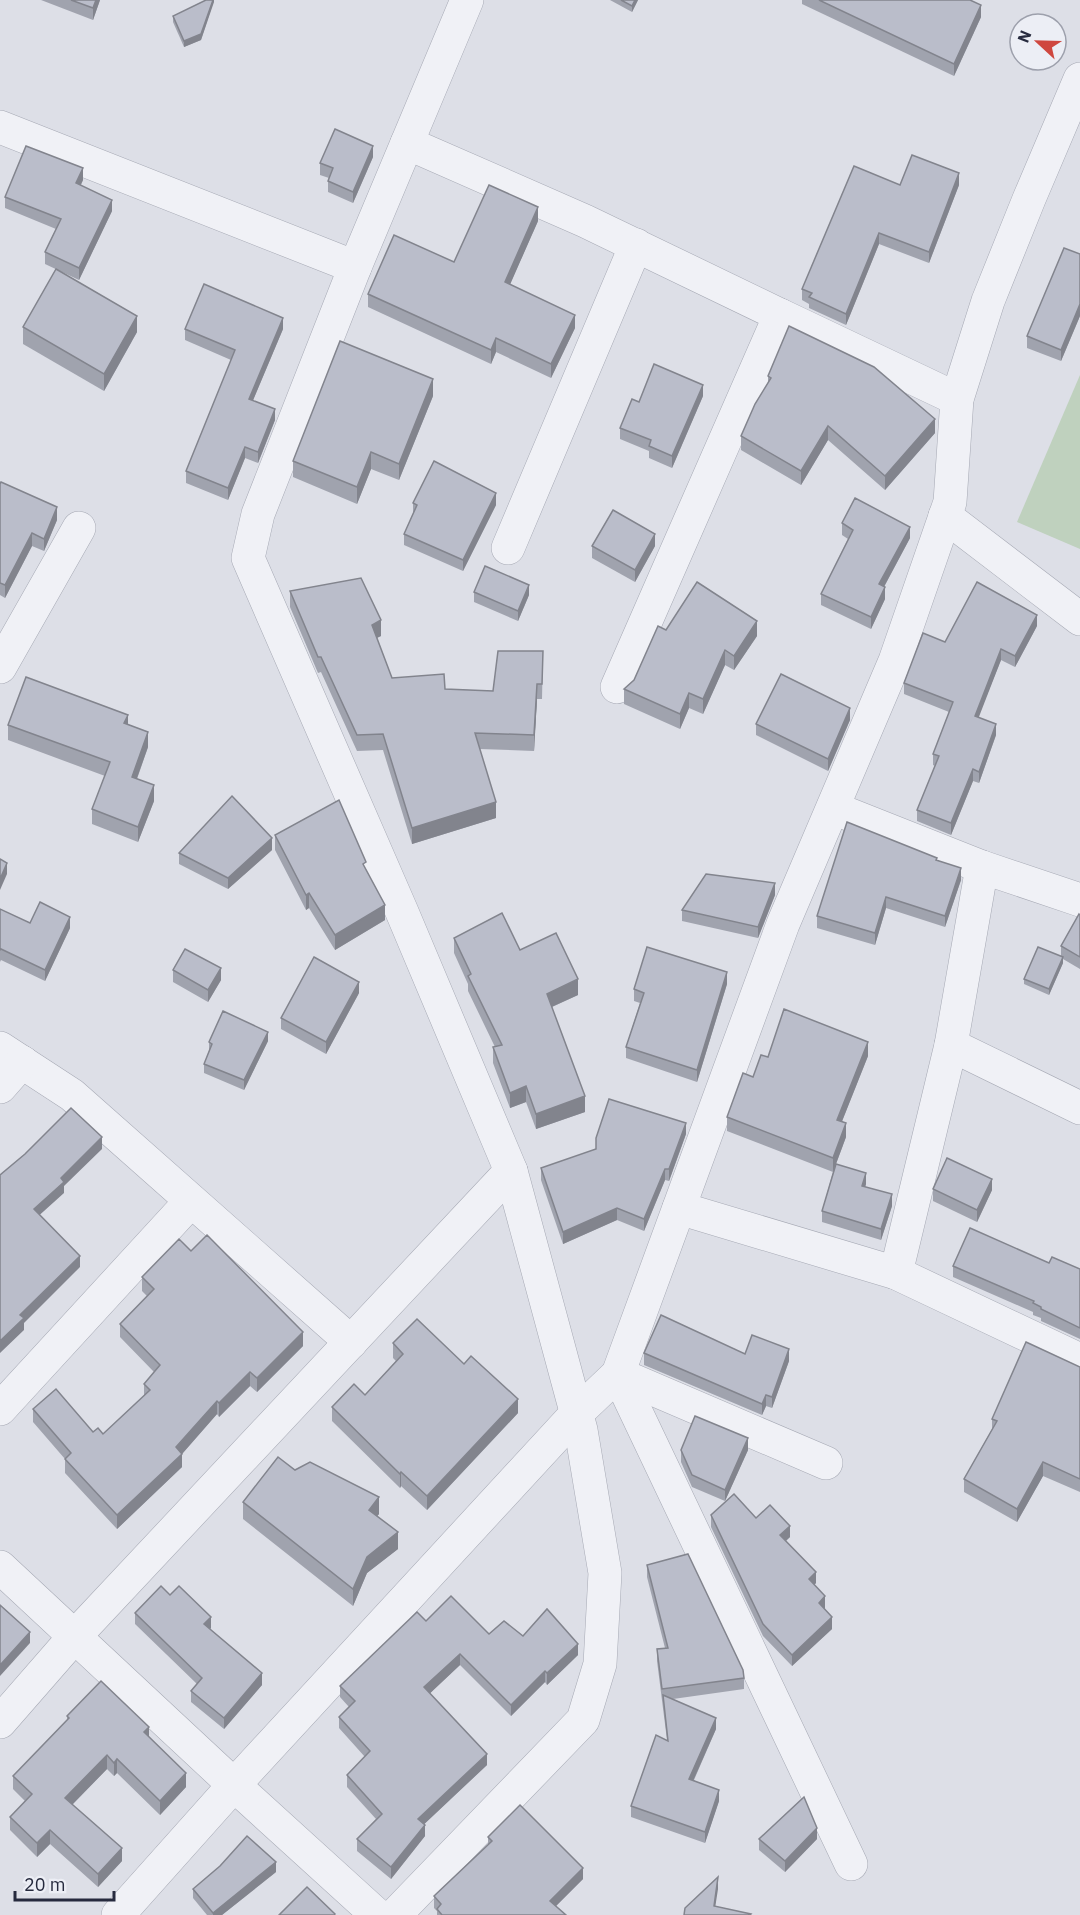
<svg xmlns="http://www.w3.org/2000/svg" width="1080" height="1915" font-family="'IBM Plex Sans',sans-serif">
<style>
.green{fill:#bfd1be}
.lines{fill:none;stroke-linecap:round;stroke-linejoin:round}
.minor-casing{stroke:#a6a9b4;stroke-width:34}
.minor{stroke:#f0f1f6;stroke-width:33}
.wall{fill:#a0a3ae}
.shaded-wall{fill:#82848d}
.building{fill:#babdca;stroke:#82848d;stroke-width:1.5}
</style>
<rect width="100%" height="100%" fill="#dddfe7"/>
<path class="green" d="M1080,375v174l-63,-27z"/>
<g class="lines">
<g class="minor-casing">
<g id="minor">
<path d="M0,127l355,140"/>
<path d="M407,143l178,78 195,94 -163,372"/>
<path d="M780,315l177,84"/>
<path d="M945,516l135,103"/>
<path d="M508,548l128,-303"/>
<path d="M0,667l79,-139"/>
<path d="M833,808l149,59 98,33"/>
<path d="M951,1045l129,63"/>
<path d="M0,1048l72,47 279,247"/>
<path d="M0,1087l22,-25"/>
<path d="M679,1208l217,65 184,87"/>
<path d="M896,1273l55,-228 31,-178"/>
<path d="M618,1374l233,490"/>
<path d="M618,1374l208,89"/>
<path d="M0,1409l191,-208"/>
<path d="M0,1567l234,218 143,130"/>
<path d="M0,1722l75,-86 436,-465"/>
<path d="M118,1915l116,-130 343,-372 41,-39 165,-450 112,-263 55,-159 7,-103 31,-98 41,-102 51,-120"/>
<path d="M395,1915l188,-195 17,-56 5,-91 -24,-143 -70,-259 -109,-259 -154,-354 10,-44 97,-247 112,-267"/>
</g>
</g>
<use href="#minor" class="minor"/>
</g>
<g class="wall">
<path d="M41,0h59l-7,20z"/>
<path d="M214,0l-13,40 -17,7 -11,-25v-6z"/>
<path d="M610,0h28l-6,12z"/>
<path d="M802,0h168l11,17 -27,59 -152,-72z"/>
<path d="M373,157l-20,46 -25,-11v-11l1,-3 -9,-3v-12z"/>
<path d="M83,180l-2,5 31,26 -33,69 -34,-16v-12l11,-23 -51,-21v-11z"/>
<path d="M900,185h59l-30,78 -50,-19 -33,81 -37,-17v-4l-7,-4v-11z"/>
<path d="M538,221l-28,63 65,44 -24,50 -55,-26 -5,12 -123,-57v-13l86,-32z"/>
<path d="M1080,254v62l-19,45 -34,-13v-12z"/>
<path d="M23,327l114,5 -33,59 -81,-47z"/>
<path d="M185,329h98l-30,71 22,20 -17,43 -13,-5 -17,42 -42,-17v-12l45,-111 -46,-20z"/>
<path d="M768,376l167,57 -50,57 -57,-50 -27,45 -60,-35v-14l27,-53z"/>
<path d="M433,396l-34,84 -28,-11 -14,35 -64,-27v-16z"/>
<path d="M703,396l-31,72 -23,-10v-7l-29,-12v-11z"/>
<path d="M0,484l57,36 -13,31 -12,-5 -27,52 -5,-3z"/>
<path d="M413,503l83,2 -33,66 -59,-26v-11l9,-20z"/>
<path d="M842,523l68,15 -26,49 1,12 -14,30 -50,-24v-11l27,-55 -6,-4z"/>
<path d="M592,546h63l-20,36 -43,-24z"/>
<path d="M290,591l91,45 -4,2 15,40 53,11 48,2 50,-40 -1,48h-5l-3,52 -54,-2 16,69 -84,26 -29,-94 -26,1 -36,-79 -3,1 -28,-66z"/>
<path d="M474,592l55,3 -11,26 -44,-19z"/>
<path d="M1037,626l-22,41 -14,-7 -23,57 18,18 -17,48 -6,-2 -22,54 -34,-14v-11l18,-44 -2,-1v-11l16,-42 -45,-18v-11z"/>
<path d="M666,630l91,6 -23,34 -9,-5 -22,49 -14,-6 -9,21 -56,-25v-15l10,-9z"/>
<path d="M850,720l-22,51 -72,-36v-11z"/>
<path d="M8,725h120l20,22 -11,32 17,22 -16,41 -46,-18v-15l13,-33 -97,-36z"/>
<path d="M275,835l91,35 19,50 -50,30 -26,-42 -3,2 -31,-60z"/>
<path d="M272,850l-44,39 -49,-25v-11z"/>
<path d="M937,861l24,19 -16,47 -59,-19 -11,37 -58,-17v-12z"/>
<path d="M775,895l-17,43 -76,-17v-11z"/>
<path d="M0,909l30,14 40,5 -25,53 -44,-21 -1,2z"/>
<path d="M1080,915v54l-17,-10v4l-14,32 -25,-11v-5l37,-22v-11z"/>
<path d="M454,938l66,12 58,45 -26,12 33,105 -49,17 -10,-27 -16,6 -17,-45v-16h2l-27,-56v-7l-14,-31z"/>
<path d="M173,970l48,10 -13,22 -35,-20z"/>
<path d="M727,984l-30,98 -71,-24v-11l14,-44 -6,-2v-12z"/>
<path d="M359,993l-33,61 -45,-25v-11z"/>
<path d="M268,1041l-24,49 -40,-17v-9l5,-13v-9z"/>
<path d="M868,1056l-26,65 4,16 -10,27 30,20 -1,3 27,19 -11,34 -59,-18v-11l11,-39 -106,-41v-14l26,-40 15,-20z"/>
<path d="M686,1134l-17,47 -4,-1 -21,51 -27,-11 -54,24 -22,-64v-12z"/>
<path d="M933,1189l59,1 -15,32 -44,-21z"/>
<path d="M191,1251l112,95 -46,46 -7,-6 -31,31 -2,-3 -35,40v13l-65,62 -52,-56v-14l-32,-37v-13l60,23 10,2 41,-38v-12l10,-12 -34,-35v-13l27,-28 -5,-5v-14z"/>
<path d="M1049,1263l31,6v70l-39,-18v-3l-8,-3v-3l-80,-35v-11z"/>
<path d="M393,1343l71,21 54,49 -91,97 -26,-24 -1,2 -68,-67v-14l33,-12 31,-34 -3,-3z"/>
<path d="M644,1353l145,8 -17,47 -6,-2 -4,9 -118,-50z"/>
<path d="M1080,1367v125l-37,-16 -26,46 -53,-30v-13l28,-50v-10z"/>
<path d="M681,1450h67l-23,51 -33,-14 -11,-25z"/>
<path d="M295,1470l84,44 -2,2 21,33 -31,24 -14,33 -110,-87v-17z"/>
<path d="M711,1515l45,3 34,19 -4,4 30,42 -2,2 11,23 -1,1 8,20 -40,37 -29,-30 -52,-109z"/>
<path d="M647,1565l97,113v11l-71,10 43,30 -22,51 25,21 -14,42 -74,-26v-11l36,-66 -10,-79v-12l8,-1 -18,-71z"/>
<path d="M170,1595l41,33 -1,1 52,56 -38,44 -33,-27v-11l6,-7 -62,-60v-11z"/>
<path d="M426,1621l63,13 34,2 55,19 -31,30 -2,-3 -34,34 -51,-51 -30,28 57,72 -63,59 1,12 -34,43 -34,-28v-12l19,-20 -29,-32v-12l18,-18 -26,-29v-11l10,-10 -9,-10v-11z"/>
<path d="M67,1716l82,21 37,50 -26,28 -43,-42 -3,3 -7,-7 -35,36 50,56 -24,26 -48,-43 -13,13 -27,-27v-13l15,-16 -12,-12v-13l54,-56z"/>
<path d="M488,1837l95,42 -27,27 10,9h-129v-4l-3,-3v-12l54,-51z"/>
<path d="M759,1839h58l-32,33 -26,-22z"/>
<path d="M276,1872l-54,43h-15l-14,-17v-9z"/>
</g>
<g class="shaded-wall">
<path d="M96,0h4l-7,20v-12z"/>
<path d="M213,0h1v2l-13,38 -17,7v-6z"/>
<path d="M635,0h3l-6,12v-6z"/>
<path d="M981,5v12l-27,59v-12z"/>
<path d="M373,146v11l-20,46v-11z"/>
<path d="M83,168v12l-7,14v-11z"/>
<path d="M959,173v12l-30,78v-11z"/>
<path d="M112,200v11l-33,69v-12z"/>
<path d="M538,207v14l-33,75v-14z"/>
<path d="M879,233v11l-33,81v-11z"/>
<path d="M1080,304v12l-19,45v-11z"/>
<path d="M575,315v13l-24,50v-14z"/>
<path d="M137,316v16l-33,59v-17z"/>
<path d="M283,318v11l-34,81v-11z"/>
<path d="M496,338v14l-5,12v-14z"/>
<path d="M433,379v17l-34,84v-16z"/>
<path d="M703,385v11l-31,72v-12z"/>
<path d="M275,409v11l-17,43v-11z"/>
<path d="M935,419v14l-50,57v-14z"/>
<path d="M828,426v14l-27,45v-14z"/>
<path d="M245,447v11l-17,42v-12z"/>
<path d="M371,452v17l-14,35v-17z"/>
<path d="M496,493v12l-33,66v-11z"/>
<path d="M57,507v13l-13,31v-12z"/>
<path d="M910,527v11l-31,58v-12z"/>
<path d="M32,533v13l-27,52v-13z"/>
<path d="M655,534v12l-20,36v-12z"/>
<path d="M529,585v10l-11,26v-10z"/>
<path d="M885,587v12l-14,30v-12z"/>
<path d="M1037,615v11l-22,41v-11z"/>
<path d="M381,620v16l-9,4v-15z"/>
<path d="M757,621v15l-23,34v-14z"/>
<path d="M1001,649v11l-26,67v-11z"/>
<path d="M725,650v15l-22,49v-15z"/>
<path d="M537,684v15l-3,52v-16z"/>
<path d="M689,693v15l-9,21v-15z"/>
<path d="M850,708v12l-22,51v-12z"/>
<path d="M128,715v15l-4,-7z"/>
<path d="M996,724v11l-17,48v-11z"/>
<path d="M148,732v15l-16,45v-15z"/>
<path d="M973,769v12l-22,54v-12z"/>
<path d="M154,785v16l-16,41v-15z"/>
<path d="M496,802v16l-84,26v-16z"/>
<path d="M272,838v12l-44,39v-11z"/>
<path d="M7,863v11l-7,16v-11z"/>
<path d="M961,868v12l-16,47v-11z"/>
<path d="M775,883v12l-17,43v-11z"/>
<path d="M309,893v15l-3,2v-15z"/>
<path d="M886,897v11l-11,37v-12z"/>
<path d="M385,905v15l-50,30v-15z"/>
<path d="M70,917v11l-25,53v-11z"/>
<path d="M1063,957v6l-14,32v-6z"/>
<path d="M221,968v12l-13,22v-12z"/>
<path d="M727,972v12l-30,98v-12z"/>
<path d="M578,979v16l-31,14v-15z"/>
<path d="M359,982v11l-33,61v-12z"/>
<path d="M268,1032v9l-24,49v-10z"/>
<path d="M868,1042v14l-31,78v-14z"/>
<path d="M526,1086v16l-16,6v-15z"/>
<path d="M585,1096v16l-49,17v-15z"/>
<path d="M686,1123v11l-17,47v-12z"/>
<path d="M846,1123v14l-13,35v-14z"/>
<path d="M102,1137v12l-38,37v7l-30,27v-11l27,-31z"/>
<path d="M665,1169v11l-21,51v-12z"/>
<path d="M866,1173v11l-4,13v-11z"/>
<path d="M992,1179v11l-15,32v-12z"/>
<path d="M892,1194v12l-11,34v-11z"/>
<path d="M617,1208v12l-54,24v-12z"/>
<path d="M80,1256v11l-56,56v7l-24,23v-12l20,-26z"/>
<path d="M303,1332v14l-46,46v-14z"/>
<path d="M789,1349v12l-17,47v-11z"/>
<path d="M250,1372v14l-31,31v-14z"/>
<path d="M766,1395v11l-4,9v-11z"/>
<path d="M518,1399v14l-91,97v-14z"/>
<path d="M217,1401v13l-35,40v13l-65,62v-14z"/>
<path d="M748,1438v12l-23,51v-11z"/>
<path d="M1043,1462v14l-26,46v-13z"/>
<path d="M401,1472v14l-1,2v-14z"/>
<path d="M379,1497v17l-10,12v-16z"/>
<path d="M790,1526v11l-10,9v-11z"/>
<path d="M398,1532v17l-31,24 -14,33v-17l14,-32z"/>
<path d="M816,1572v11l-7,7v-11z"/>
<path d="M825,1596v12l-6,7v-12z"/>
<path d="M211,1617v11l-7,7v-11z"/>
<path d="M832,1617v12l-40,37v-11z"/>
<path d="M30,1632v11l-30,33v-11z"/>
<path d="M578,1644v11l-31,30v-12z"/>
<path d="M460,1654v11l-36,34v-12z"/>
<path d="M545,1671v11l-34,34v-11z"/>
<path d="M262,1673v12l-38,44v-11z"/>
<path d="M716,1718v11l-27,61v-11z"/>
<path d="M149,1727v14l-5,-9z"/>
<path d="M487,1754v11l-69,65v-11z"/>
<path d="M107,1755v14l-42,43v-14z"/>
<path d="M117,1759v14l-3,3v-13z"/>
<path d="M186,1773v14l-26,28v-14z"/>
<path d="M719,1790v11l-14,42v-11z"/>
<path d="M425,1825v11l-34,43v-12z"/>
<path d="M817,1828v11l-32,33v-11z"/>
<path d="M50,1830v14l-13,13v-14z"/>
<path d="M122,1848v13l-24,26v-13z"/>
<path d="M276,1862v10l-54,43h-9v-2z"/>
<path d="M583,1868v11l-33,33v-11z"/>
<path d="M718,1877v12l-4,26v-9z"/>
</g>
<g class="building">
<path d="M71,0h25l-3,8z"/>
<path d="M206,0h7l-12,34 -17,7 -11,-25z"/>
<path d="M621,0h14l-3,6z"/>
<path d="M819,0h151l11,5 -27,59z"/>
<path d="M335,129l38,17 -20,46 -25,-11 5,-13 -13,-5z"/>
<path d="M26,146l57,22 -7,15 36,17 -33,68 -34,-16 16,-33 -56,-22z"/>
<path d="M912,155l47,18 -30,79 -50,-19 -33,81 -37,-17 3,-4 -10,-4 52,-123 46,19z"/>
<path d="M489,185l49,22 -33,75 70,33 -24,49 -55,-26 -5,12 -123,-56 26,-59 60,27z"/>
<path d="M1064,248l16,6v50l-19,46 -34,-14z"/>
<path d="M56,269l81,47 -33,58 -81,-47z"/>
<path d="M204,284l79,34 -34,81 26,10 -17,43 -13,-5 -17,41 -42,-17 49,-121 -50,-21z"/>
<path d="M789,326l85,41 61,52 -50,57 -57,-50 -27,45 -60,-35 14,-32 16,-26 -3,-2z"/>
<path d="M340,341l93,38 -34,85 -28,-12 -14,35 -64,-26z"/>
<path d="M654,364l49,21 -31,71 -23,-10 2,-6 -31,-12 12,-29 7,3z"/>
<path d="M434,461l62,32 -33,67 -59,-26 13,-29 -4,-2z"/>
<path d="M1,482l56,25 -13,32 -12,-6 -27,52 -5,-2v-99z"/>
<path d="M855,498l55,29 -31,57 6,3 -14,30 -50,-23 32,-64 -11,-7z"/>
<path d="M613,510l42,24 -20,36 -43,-24z"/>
<path d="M485,566l44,19 -11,26 -44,-19z"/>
<path d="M361,578l20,42 -9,5 20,53 52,-4 1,15 48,2 5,-40h45l-1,33h-5l-3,51 -59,-2 21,69 -84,26 -29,-94 -26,1 -36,-78h-3l-28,-66z"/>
<path d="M697,582l60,39 -23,35 -9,-6 -22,49 -14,-6 -9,21 -56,-25 10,-9 24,-54 8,4z"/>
<path d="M977,582l60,33 -22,41 -14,-7 -26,67 21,8 -17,48 -6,-3 -22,54 -34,-13 22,-54 -6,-2 20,-52 -49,-19 19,-50 22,9z"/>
<path d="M781,674l69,34 -22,51 -72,-35z"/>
<path d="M26,677l102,38 -4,8 24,9 -16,45 22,8 -16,42 -46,-18 18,-47 -102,-37z"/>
<path d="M232,796l40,42 -44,40 -49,-25z"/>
<path d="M339,800l27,62 -3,2 22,41 -50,30 -26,-42 -3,2 -31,-60z"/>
<path d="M847,822l90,36 -1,2 25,8 -16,48 -59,-19 -11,36 -58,-17z"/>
<path d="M0,859l7,4 -7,16z"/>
<path d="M706,874l69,9 -17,44 -76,-17z"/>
<path d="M40,902l30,15 -25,53 -44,-21 -1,1v-41l30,14z"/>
<path d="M502,913l18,37 36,-17 22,46 -31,15 38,102 -49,18 -10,-28 -16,7 -17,-46 9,-2 -34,-69 3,-2 -17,-36z"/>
<path d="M1079,914l1,1v42l-19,-11z"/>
<path d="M647,947l80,25 -30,98 -71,-23 18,-54 -10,-4z"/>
<path d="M1038,947l25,10 -14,32 -25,-10z"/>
<path d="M185,949l36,19 -13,22 -35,-20z"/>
<path d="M314,957l45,25 -33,60 -45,-24z"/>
<path d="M784,1009l84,33 -31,78 9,3 -13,35 -106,-41 16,-44 10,4 8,-22 7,2z"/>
<path d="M223,1011l45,21 -24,48 -40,-16 8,-20 -3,-2z"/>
<path d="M609,1099l77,24 -17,46h-4l-21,50 -27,-11 -54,24 -22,-64 55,-19v-11z"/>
<path d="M71,1108l31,29 -41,41 3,4 -30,27 46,47 -60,59 4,3 -24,23v-166l25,-21z"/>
<path d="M947,1158l45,21 -15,31 -44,-21z"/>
<path d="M836,1164l30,9 -4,13 30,8 -11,35 -59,-18z"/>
<path d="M970,1228l79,35 3,-6 28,12v59l-39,-19v-2l-8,-4 1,-2 -81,-35z"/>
<path d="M207,1235l96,97 -46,46 -7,-6 -31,31 -2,-2 -41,46 6,7 -65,61 -52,-56 6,-6 -38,-44 23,-20 37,43 5,-4 5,6 47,-44 -6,-6 16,-19 -40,-41 34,-35 -12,-12 37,-38 12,12z"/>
<path d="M661,1315l84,39 7,-19 37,14 -17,48 -6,-2 -4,9 -118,-51z"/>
<path d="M417,1319l47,45 7,-8 47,43 -91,97 -26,-24 -1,2 -68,-67 22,-23 11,11 38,-41 -10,-11z"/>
<path d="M1026,1342l54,25v112l-37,-17 -26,47 -53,-30 33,-58 -5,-2z"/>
<path d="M695,1416l53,22 -23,52 -33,-15 -11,-25z"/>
<path d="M278,1457l17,13 15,-8 69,35 -10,13 29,22 -31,25 -14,32 -110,-87z"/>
<path d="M734,1494l22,24 14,-13 20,21 -10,9 36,37 -7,7 16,17 -6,7 13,14 -40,38 -29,-31 -52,-109z"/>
<path d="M688,1554l55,116 1,8 -82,11 -5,-40 11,-1 -21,-83z"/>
<path d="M161,1586l9,9 9,-9 32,31 -7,7 58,49 -38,45 -33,-27 11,-13 -67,-65z"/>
<path d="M451,1596l38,38 15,-13 19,15 24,-27 31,35 -31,29 -2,-2 -34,34 -51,-51 -36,33 63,67 -69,65 7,6 -34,42 -34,-28 25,-25 -35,-39 23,-24 -31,-34 16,-16 -15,-15 77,-74 9,9z"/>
<path d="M0,1605l30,27 -30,33z"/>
<path d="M101,1681l48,46 -5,5 42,41 -26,28 -43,-42 -3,4 -7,-8 -42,43 57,50 -24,26 -48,-44 -13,13 -27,-26 22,-23 -19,-18 56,-58 -2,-2z"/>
<path d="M663,1695l53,23 -27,61 30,11 -14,42 -74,-26 25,-71 12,6z"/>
<path d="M804,1797l13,31 -32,33 -26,-22z"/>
<path d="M520,1805l63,63 -33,33 16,14h-124l-5,-6 4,-5 -7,-8 58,-55 -4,-4z"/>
<path d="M247,1836l29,26 -63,51 -20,-24 27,-23z"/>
<path d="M718,1877l-4,29 37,8 -1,1h-66l1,-7z"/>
<path d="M307,1887l28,27 -1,1h-55z"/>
</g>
<g transform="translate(1038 42) rotate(292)"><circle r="28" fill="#eceef5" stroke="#9da0ac" stroke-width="1.5"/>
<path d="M0-4.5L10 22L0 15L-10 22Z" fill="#cf473f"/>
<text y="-9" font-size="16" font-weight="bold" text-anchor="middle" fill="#262a3e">N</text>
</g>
<path d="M15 1891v9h99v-9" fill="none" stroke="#262a3e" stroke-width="3"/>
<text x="24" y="1891" font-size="18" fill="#262a3e" stroke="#eceef5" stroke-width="4.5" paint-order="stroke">20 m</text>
</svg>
